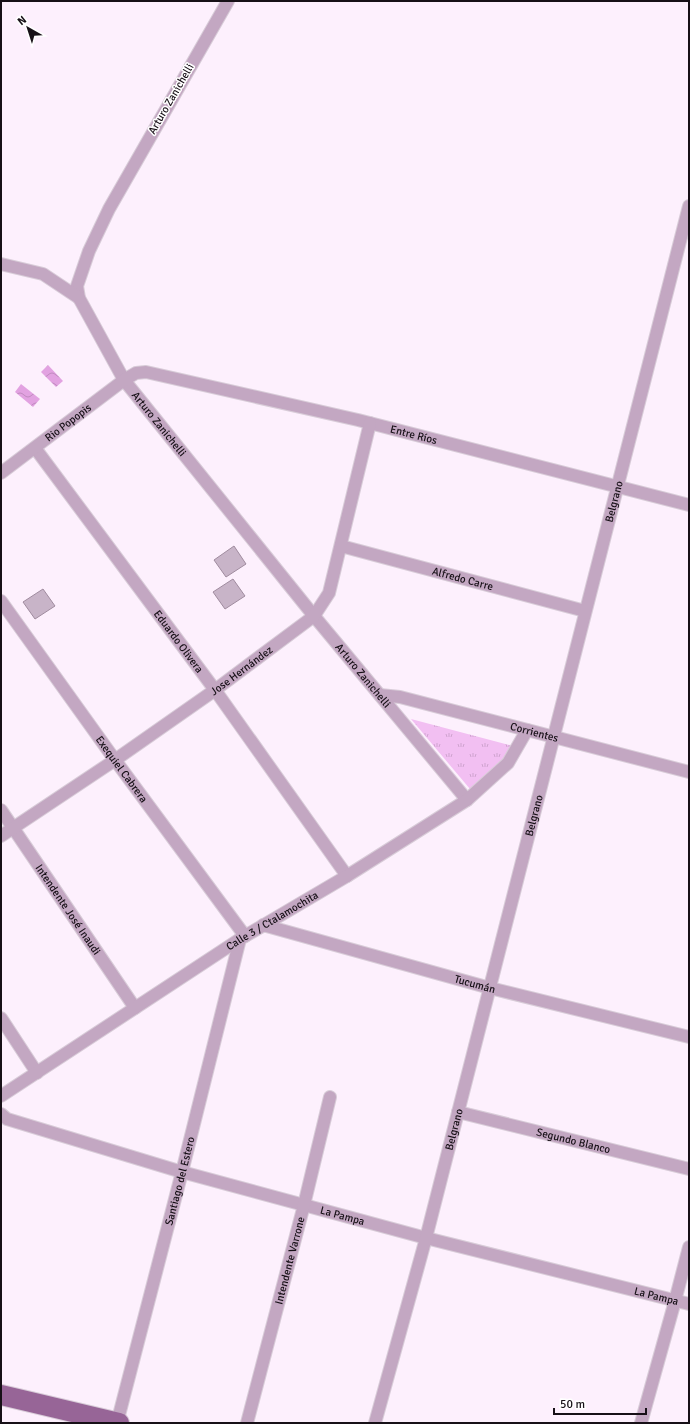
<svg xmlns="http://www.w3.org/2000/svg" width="690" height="1424" font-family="Signika,sans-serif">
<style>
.park{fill:url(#park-tufts)}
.water{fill:url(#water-waves)}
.building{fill:#c8b4c8;stroke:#a08c9f}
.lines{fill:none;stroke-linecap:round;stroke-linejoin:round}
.minor-casing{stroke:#d8ccd8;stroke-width:14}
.primary-casing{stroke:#d8ccd8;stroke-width:22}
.minor{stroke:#c3a7c2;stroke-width:12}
.primary{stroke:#976597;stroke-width:20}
.labels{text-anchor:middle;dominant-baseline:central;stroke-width:3;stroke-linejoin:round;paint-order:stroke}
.street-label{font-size:11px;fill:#171017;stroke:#fff}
</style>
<defs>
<pattern id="park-tufts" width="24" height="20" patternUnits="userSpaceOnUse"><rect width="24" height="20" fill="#f2bff2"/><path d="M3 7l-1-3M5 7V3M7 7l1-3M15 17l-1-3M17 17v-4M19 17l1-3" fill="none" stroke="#cfa3cf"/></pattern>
<pattern id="water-waves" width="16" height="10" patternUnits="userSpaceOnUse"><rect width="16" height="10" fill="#e2a2e1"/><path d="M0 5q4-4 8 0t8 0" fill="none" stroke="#c18ac0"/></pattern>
</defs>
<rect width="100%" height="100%" fill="#fdf0fd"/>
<path class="park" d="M411,719l106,28 -47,42z"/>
<g class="water">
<path d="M48,365l15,16 -7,6 -15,-15z"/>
<path d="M21,384l19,15 -7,8 -18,-15z"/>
</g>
<g class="building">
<path d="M234,546l12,18 -20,13 -12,-17z"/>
<path d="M233,579l12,17 -20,13 -12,-17z"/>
<path d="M43,589l12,17 -20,13 -12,-17z"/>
</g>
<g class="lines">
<g class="minor-casing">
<g id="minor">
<path id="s1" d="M228,1l-119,208 -20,42 -12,35 2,12 45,82 190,236 153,184"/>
<path d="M1,264l42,10 36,24"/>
<path id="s2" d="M35,448l180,242 132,186"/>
<path id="s3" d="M1,473l123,-93 12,-7 10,-1 212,48 331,85"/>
<path id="s4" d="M341,546l244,65"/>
<path id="s5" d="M1,601l114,159 130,176"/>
<path id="s6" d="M380,695l20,2 289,75"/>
<path id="s7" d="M1,810l134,198"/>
<path id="s8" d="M1,836l114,-76 100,-70 99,-74 15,-23 41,-170"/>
<path id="s9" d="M263,925l227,63 199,49"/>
<path d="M1,1018l36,55"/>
<path id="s10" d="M1,1096l239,-157 107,-63 120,-76 41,-37 19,-33"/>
<path id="s11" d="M458,1112l231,57"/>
<path id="s12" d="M1,1114l6,5 175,53 244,66 263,66"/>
<path id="s13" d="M117,1423l65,-251 58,-233"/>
<path id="s14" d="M247,1423l57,-218 26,-108"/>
<path id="s15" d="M375,1423l51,-185 263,-1032"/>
<path d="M641,1423l34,-122 14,-54"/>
</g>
</g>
<g class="primary-casing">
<path id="primary" d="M1,1395l118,28"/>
</g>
<use href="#minor" class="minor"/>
<use href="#primary" class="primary"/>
</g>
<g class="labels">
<g class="street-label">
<text transform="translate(171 99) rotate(-60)">Arturo Zanichelli</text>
<text stroke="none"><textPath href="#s3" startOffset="84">Rio Popopis</textPath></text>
<text stroke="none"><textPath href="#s1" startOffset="485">Arturo Zanichelli</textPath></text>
<text stroke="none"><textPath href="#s3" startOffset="453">Entre Ríos</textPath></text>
<text stroke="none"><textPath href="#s15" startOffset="952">Belgrano</textPath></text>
<text stroke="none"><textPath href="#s4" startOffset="126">Alfredo Carre</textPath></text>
<text stroke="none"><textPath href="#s2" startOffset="241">Eduardo Olivera</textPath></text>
<text stroke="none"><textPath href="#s8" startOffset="292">Jose Hernández</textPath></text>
<text stroke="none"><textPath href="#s1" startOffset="809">Arturo Zanichelli</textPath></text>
<text stroke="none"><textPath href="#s6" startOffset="159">Corrientes</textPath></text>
<text stroke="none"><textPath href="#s5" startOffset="207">Exequiel Cabrera</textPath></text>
<text stroke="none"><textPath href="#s15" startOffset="628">Belgrano</textPath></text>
<text stroke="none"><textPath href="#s7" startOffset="120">Intendente José Inaudi</textPath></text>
<text stroke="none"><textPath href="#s10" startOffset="323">Calle 3 / Ctalamochita</textPath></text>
<text stroke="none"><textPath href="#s9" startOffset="220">Tucumán</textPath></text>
<text stroke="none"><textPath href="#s15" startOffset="304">Belgrano</textPath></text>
<text stroke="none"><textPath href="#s11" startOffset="119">Segundo Blanco</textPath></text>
<text stroke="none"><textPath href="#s13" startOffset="250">Santiago del Estero</textPath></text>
<text stroke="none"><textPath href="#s12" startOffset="357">La Pampa</textPath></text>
<text stroke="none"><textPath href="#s14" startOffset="168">Intendente Varrone</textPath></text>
<text stroke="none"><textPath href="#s12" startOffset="681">La Pampa</textPath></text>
</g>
</g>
<rect width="690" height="1424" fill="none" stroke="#171017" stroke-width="4"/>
<g transform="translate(28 28) rotate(321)" stroke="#ffffff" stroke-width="3" paint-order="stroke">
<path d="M0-3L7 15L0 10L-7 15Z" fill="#171017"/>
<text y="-6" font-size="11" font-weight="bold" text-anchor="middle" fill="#171017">N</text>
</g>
<path d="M554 1408v6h92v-6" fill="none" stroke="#171017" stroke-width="2"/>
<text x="560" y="1408" font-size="12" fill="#171017" stroke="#ffffff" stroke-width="3" paint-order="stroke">50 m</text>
</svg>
